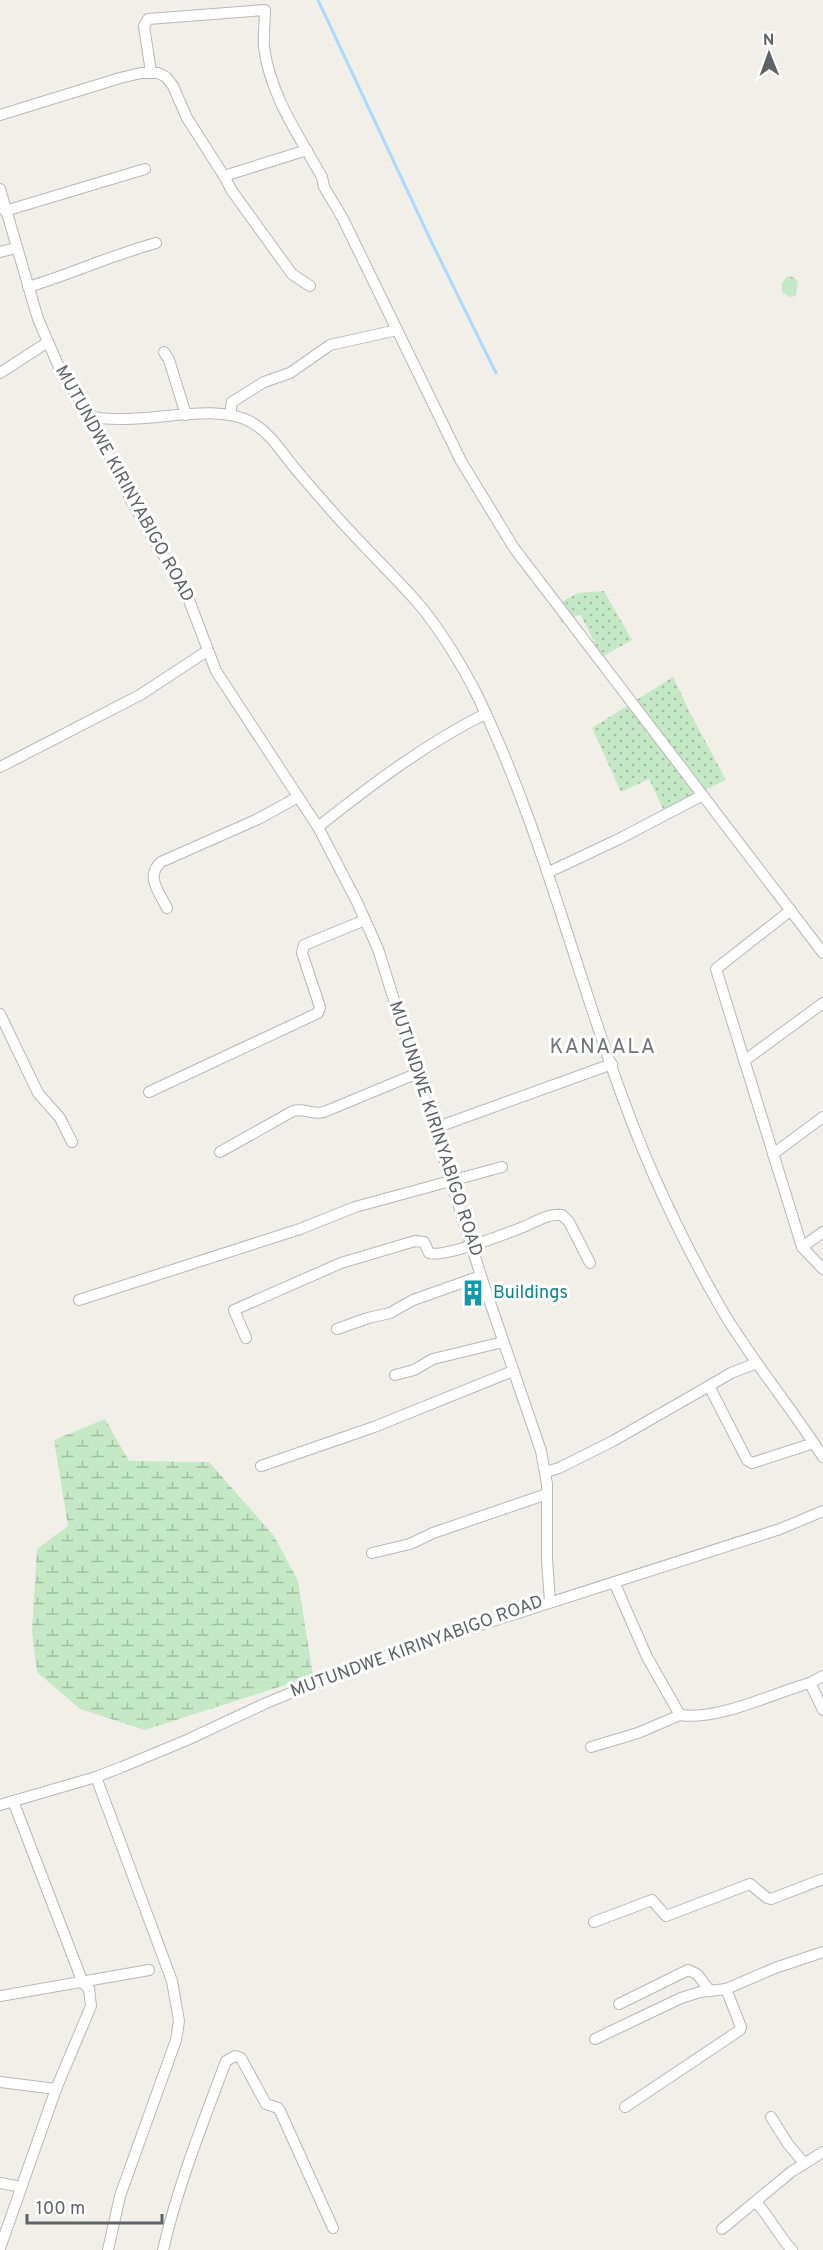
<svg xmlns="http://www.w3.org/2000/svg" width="823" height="2250" font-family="Overpass,sans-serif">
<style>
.grass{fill:url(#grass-dots)}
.forest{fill:url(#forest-crowns)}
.wetland{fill:url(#wetland-marsh)}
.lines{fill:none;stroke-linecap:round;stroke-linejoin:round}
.stream{stroke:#aadaff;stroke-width:3}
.minor-casing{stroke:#b5b8bc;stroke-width:12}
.minor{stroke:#fff;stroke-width:10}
.labels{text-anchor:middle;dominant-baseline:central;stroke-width:6;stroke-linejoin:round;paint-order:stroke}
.street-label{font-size:18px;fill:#5f6368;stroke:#fff}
.culture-label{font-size:18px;fill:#0d838f;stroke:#fff;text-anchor:start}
.quarter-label{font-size:21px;letter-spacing:1.5px;fill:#70757a;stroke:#fff}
</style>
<defs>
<pattern id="grass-dots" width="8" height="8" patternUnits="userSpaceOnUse" patternTransform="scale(1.5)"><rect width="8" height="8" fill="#c5e8c5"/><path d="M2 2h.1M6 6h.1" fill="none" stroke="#a3c0a4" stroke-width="1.8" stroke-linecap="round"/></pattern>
<pattern id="forest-crowns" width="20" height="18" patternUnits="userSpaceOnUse" patternTransform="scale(1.5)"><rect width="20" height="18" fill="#c5e8c5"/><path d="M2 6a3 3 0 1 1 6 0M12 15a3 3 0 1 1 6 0" fill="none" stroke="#a3c0a4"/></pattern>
<pattern id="wetland-marsh" width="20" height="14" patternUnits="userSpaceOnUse" patternTransform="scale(1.5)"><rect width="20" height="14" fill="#c5e8c5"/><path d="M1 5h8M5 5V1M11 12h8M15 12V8" fill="none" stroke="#a3c0a4"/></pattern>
</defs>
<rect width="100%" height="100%" fill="#f1efe8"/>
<g class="grass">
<path d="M604,591l28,49 -30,17 -22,-43 -18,9 -6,-18 22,-12z"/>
<path d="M673,677l16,34 37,69 -24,11 -37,22 -16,-34 -28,13 -29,-64z"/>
</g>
<path class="forest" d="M788,276l5,1 5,4 -2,15 -6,1 -8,-5v-9z"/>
<path class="wetland" d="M105,1419l24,42 80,1 65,74 24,45 15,95 -168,54 -65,-21 -43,-37 -5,-40 5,-83 31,-23 -14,-86z"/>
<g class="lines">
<path class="stream" d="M318,0l113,241 65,132"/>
<g class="minor-casing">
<g id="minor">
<path d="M151,72l-7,-46 4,-7 117,-9c0,12 -2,25 -1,37 6,48 35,89 58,130l2,10 18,30 119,244 53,87 309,405"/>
<path d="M0,115l120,-37 21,-5h17l8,4 7,9 14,32 37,58 83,-26"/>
<path d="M224,176l8,15 60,83 18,12"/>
<path d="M0,189l38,130 21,48 30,49 43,86 55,93 29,76 102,156 39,75 21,47 103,327 60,175 6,33v75l3,43"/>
<path d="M5,211l140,-42"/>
<path d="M0,252l16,-4"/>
<path d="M28,287c43,-13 84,-32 128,-44"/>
<path d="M164,352l5,8 17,55"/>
<path d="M0,373l48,-31"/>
<path d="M230,415l2,-13 32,-20 26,-9 40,-28 67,-15"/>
<path d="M89,416c50,12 121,-16 162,6 18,10 30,29 42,44 15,18 30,35 45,52 26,29 54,56 80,85 21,25 44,62 59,92 75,154 108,324 177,481 20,45 43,91 68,134 30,51 69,97 101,147"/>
<path d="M0,767l140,-72 67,-44"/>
<path d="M318,827c53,-42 107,-83 167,-113"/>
<path d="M549,872l70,-33 84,-44"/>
<path d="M167,908c-8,-16 -22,-32 -6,-46l97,-43 40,-22"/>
<path d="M791,910l-75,59 86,278"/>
<path d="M0,1014l38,79 22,25 12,24"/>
<path d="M744,1061l79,-58"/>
<path d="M149,1092l169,-79 2,-6 -18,-54 2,-8 61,-25"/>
<path d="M435,1128l177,-64"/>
<path d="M220,1152l73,-41c12,-3 20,4 31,1l94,-39"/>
<path d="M773,1154l50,-37"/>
<path d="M823,1232l-21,15 21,22"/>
<path d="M79,1300l221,-71 55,-22 147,-40"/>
<path d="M337,1329l31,-11 22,-5 23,-13 68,-24"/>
<path d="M246,1338l-12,-28 107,-47 74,-22 9,1 5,11c14,5 77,-19 94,-26 13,-5 25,-14 39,-12l7,7 21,41"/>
<path d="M757,1363l-26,10 -22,13 38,74 5,3 62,-20"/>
<path d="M395,1375l19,-5 19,-11 70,-17"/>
<path d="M261,1466l113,-39 139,-56"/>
<path d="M546,1472l13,-4 54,-27 96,-55"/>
<path d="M372,1553l38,-9 23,-11 114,-39"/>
<path d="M614,1582l33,75 33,58c38,6 93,-22 130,-32l13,-7"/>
<path d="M810,1683l13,27"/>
<path d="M591,1747l47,-14 42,-18"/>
<path d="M96,1777l76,204 7,40 -3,19 -56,156 -12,54"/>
<path d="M0,1805l96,-28 26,-10 65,-27 77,-36 104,-43 412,-132 43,-18"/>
<path d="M594,1922l58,-22 14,16 84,-32 17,14 4,1 52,-20"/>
<path d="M0,1996l149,-26"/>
<path d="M619,2004l69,-34 9,4 13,17"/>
<path d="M595,2039l86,-41 19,-6 26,-3 49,-21 48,-16"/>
<path d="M0,2082l56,7"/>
<path d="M625,2107l115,-77 1,-3 -15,-38"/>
<path d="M771,2117l17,27 16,19"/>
<path d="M0,2183l21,4"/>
<path d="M756,2202c14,15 22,33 36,48"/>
<path d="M722,2229l69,-57 32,-20"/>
<path d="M0,2248l56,-159 35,-83 -2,-17 -6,-6 -70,-182"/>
<path d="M163,2250c15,-65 40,-127 63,-189l9,-5 6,2 25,46 12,4 2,3 53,117"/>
</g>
</g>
<use href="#minor" class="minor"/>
</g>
<defs>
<g id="building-bare" transform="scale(2.07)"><path d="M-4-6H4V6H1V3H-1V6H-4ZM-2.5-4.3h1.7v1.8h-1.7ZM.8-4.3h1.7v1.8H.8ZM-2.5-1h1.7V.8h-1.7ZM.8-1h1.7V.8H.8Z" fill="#0f9aa8" stroke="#fff" stroke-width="2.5" paint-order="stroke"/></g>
</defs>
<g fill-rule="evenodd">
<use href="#building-bare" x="473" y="1293"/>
</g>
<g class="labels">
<g class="street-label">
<text transform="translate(124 484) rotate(61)">MUTUNDWE KIRINYABIGO ROAD</text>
<text transform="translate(435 1129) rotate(72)">MUTUNDWE KIRINYABIGO ROAD</text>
<text transform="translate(417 1647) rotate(-20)">MUTUNDWE KIRINYABIGO ROAD</text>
</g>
<g class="culture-label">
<text x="493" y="1293">Buildings</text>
</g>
<g class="quarter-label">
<text x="603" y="1047">KANAALA</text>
</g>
</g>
<g transform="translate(769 54) rotate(359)" stroke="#ffffff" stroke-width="4.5" paint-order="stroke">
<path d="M0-4.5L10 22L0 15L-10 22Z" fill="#5f6368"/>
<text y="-9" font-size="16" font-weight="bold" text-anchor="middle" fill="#5f6368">N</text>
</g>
<path d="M27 2214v9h135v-9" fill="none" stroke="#5f6368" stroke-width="3"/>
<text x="36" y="2214" font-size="18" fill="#5f6368" stroke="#ffffff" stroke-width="4.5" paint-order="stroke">100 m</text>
</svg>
